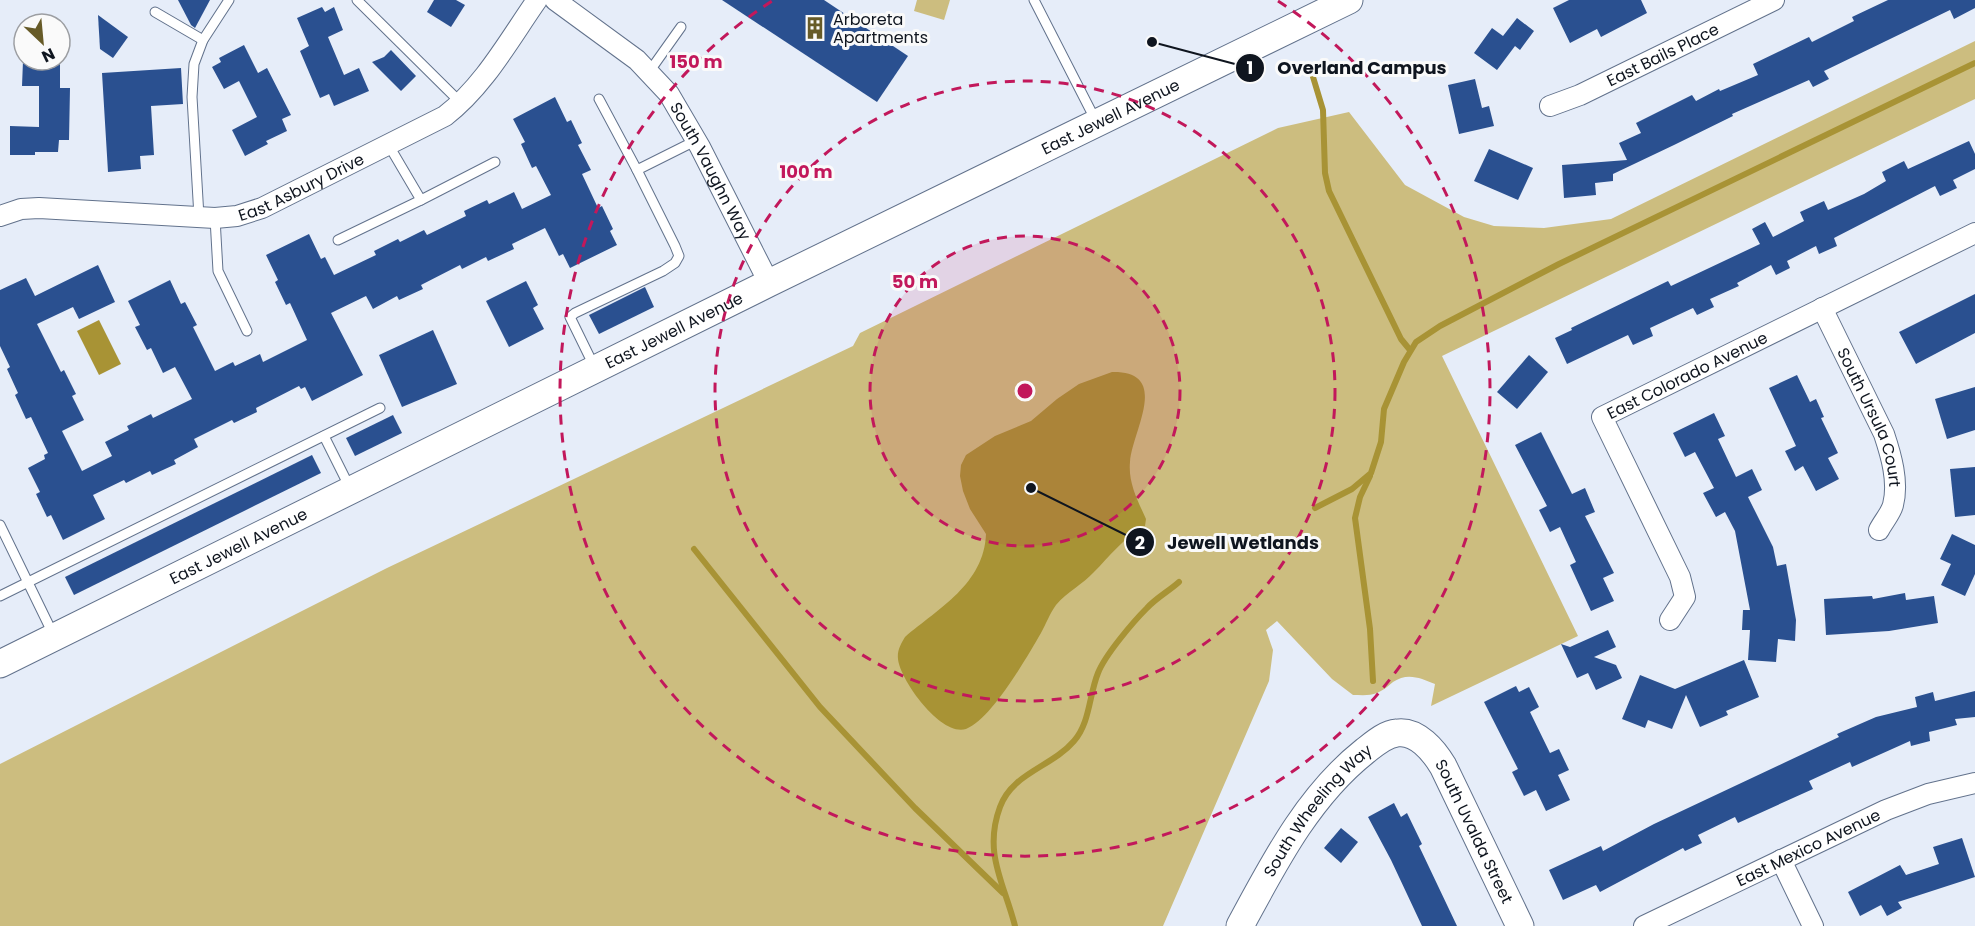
<svg xmlns="http://www.w3.org/2000/svg" width="1975" height="926" font-family="Poppins,sans-serif">
<style>
.green{fill:#ccbd7f}
.water{fill:#a89335}
.lines{fill:none;stroke-linecap:round;stroke-linejoin:round}
.stream{stroke:#a89335;stroke-width:6}
.building{fill:#2a5090}
.lane-casing{stroke:#62728c;stroke-width:11}
.street-casing{stroke:#62728c;stroke-width:22}
.secondary-casing{stroke:#62728c;stroke-width:29}
.lane{stroke:#fff;stroke-width:9}
.street{stroke:#fff;stroke-width:20}
.secondary{stroke:#fff;stroke-width:27}
.ring{fill:none;stroke:#c2185b;stroke-width:3;stroke-dasharray:10 8}
.labels{text-anchor:middle;dominant-baseline:central;stroke-width:6;stroke-linejoin:round;paint-order:stroke}
.poi-label{font-size:16px;fill:#0f151f;stroke:#fafafa;text-anchor:start}
.street-label{font-size:16px;fill:#0f151f;stroke:#fafafa}
.centre{fill:#c2185b;stroke:#fafafa;stroke-width:3}
.ring-label{font-size:18px;text-anchor:middle;font-weight:bold;fill:#c2185b;stroke:#fafafa;stroke-width:6;stroke-linejoin:round;paint-order:stroke}
.leader{fill:none;stroke:#0f151f;stroke-width:2}
.callout-dot{fill:#0f151f;stroke:#fafafa;stroke-width:2}
.mark-label{font-size:18px;text-anchor:middle;font-weight:bold;fill:#fff}
.callout-label{font-size:18px;text-anchor:middle;font-weight:bold;fill:#0f151f;stroke:#fafafa;stroke-width:6;stroke-linejoin:round;paint-order:stroke}
</style>
<rect width="100%" height="100%" fill="#e6edf9"/>
<g class="green">
<path d="M917,0h33l-6,20 -30,-9z"/>
<path d="M1975,41v58l-533,257 136,280 -147,70 4,-22c-14,-6 -28,-12 -42,-2 -5,4 -9,8 -16,11 -7,3 -16,2 -24,2l-21,-16 -55,-58 -11,9 7,20 -4,31 -106,245h-1163v-162l387,-196 466,-222 7,-13 418,-205 71,-16 56,73 59,32 30,9 50,2 67,-9z"/>
</g>
<g class="water">
<path d="M99,320l22,44 -22,11 -22,-44z"/>
<path d="M1112,372c60,-1 20,59 18,90 -2,21 8,39 16,57l-1,7c-21,11 -35,30 -51,46 -11,12 -27,20 -38,33 -6,8 -10,19 -15,28 -14,24 -50,87 -75,96 -25,8 -66,-49 -68,-70 -1,-9 3,-15 7,-22 34,-29 79,-53 81,-103l-16,-25 -7,-18 -3,-15 1,-11 5,-10 29,-19 36,-15 26,-22 22,-15z"/>
</g>
<g class="lines">
<g class="stream">
<path d="M1310,67l13,43 2,63 4,18 72,148 9,11"/>
<path d="M1370,476l-10,21 -5,21 15,111 3,52"/>
<path d="M1315,508l37,-19 19,-16 10,-31 3,-33 20,-47 12,-20 24,-16 119,-62 416,-201"/>
<path d="M694,549l126,158 95,101 88,85"/>
<path d="M1015,926c-11,-43 -32,-73 -15,-119 12,-34 52,-40 74,-66 16,-18 15,-46 24,-68 7,-18 35,-51 49,-65 9,-10 22,-17 32,-26"/>
</g>
</g>
<g class="building">
<path d="M178,0h32l-15,28 -4,-3z"/>
<path d="M434,0h22l9,5 -14,22 -24,-15z"/>
<path d="M722,0h102l84,56 -31,46z"/>
<path d="M1569,0h72l6,13 -46,24 -4,-8 -27,14 -17,-35z"/>
<path d="M1888,0h87v8l-21,11 -4,-9 -126,61 5,8 -16,8 -4,-7 -77,34 1,2 -59,29 -61,29v7l-18,2 1,12 -32,3 -2,-33 65,-5 -8,-17 22,-10 -5,-10 56,-28 4,6 23,-12 1,2 38,-16 -5,-11 56,-27 3,5 42,-21 -2,-4z"/>
<path d="M322,7l3,5 9,-5 9,23 -15,7 16,38 15,-7 10,23 -35,15 -5,-12 -9,4 -20,-47 9,-5 -12,-28z"/>
<path d="M98,15l30,22 -15,21 -13,-9z"/>
<path d="M1517,18l17,13 -14,19 -5,-4 -18,24 -23,-17 18,-25 11,8z"/>
<path d="M244,45l14,28 9,-5 24,47 -9,4 5,12 -21,10 2,3 -23,12 -13,-26 25,-13 -18,-36 -15,8 -12,-22 9,-5 -2,-4z"/>
<path d="M391,50l25,26 -15,15 -29,-29 12,-5z"/>
<path d="M60,60v28h10l-1,52h-10l-1,12h-23v3h-25v-29l29,1v-41h-17l1,-25z"/>
<path d="M181,68l2,36 -32,2 3,49 -14,1 1,13 -33,3 -6,-99z"/>
<path d="M1475,79l7,29 7,-2 5,20 -35,8 -11,-49z"/>
<path d="M555,97l12,25 4,-2 11,23 -4,2 13,25 -9,4 16,34 4,-2 11,23 -3,2 7,14 -47,23 -7,-14 -4,2 -14,-28 -33,16 2,5 -26,12 -2,-4 -24,12 -2,-4 -39,20 2,4 -24,11 -2,-4 -24,13 -7,-13 -35,17 32,62 -51,26 -7,-14 -4,2 -2,-3 -43,22 1,4 -23,11 -2,-3 -38,19 4,8 -24,13 2,4 -24,11 -2,-4 -24,12 -2,-3 -31,15 12,24 -42,21 -12,-25 -4,2 -11,-23 4,-2 -12,-24 17,-9 -1,-4 4,-2 -17,-36 -5,2 -11,-24 3,-2 -11,-24 3,-2 -10,-21v-56l26,-12 9,18 63,-31 17,37 -36,17 -6,-12 -36,17 24,48 3,-2 12,24 -4,2 12,24 -22,11 20,40 30,-15 -7,-14 24,-12 -2,-4 24,-12 2,4 39,-19 -17,-32 -12,6 -12,-25 -4,2 -12,-23 5,-2 -12,-24 42,-21 11,24 4,-2 12,23 -4,2 22,44 18,-9 2,4 25,-12 3,8 44,-22 -17,-37 -4,2 -11,-23 3,-2 -12,-25 43,-21 12,25 4,-2 9,18 42,-20 -2,-4 24,-12 2,3 24,-12 3,5 39,-19 -2,-5 23,-11 2,4 25,-12 8,17 29,-14 -15,-29 -4,2 -11,-24 4,-2 -12,-23z"/>
<path d="M1969,141l6,13v15l-22,11 4,8 -17,8 -5,-10 -101,52 3,8 -18,8 -3,-8 -29,15 3,7 -14,7 -5,-10 -34,18 2,3 -29,13 4,8 -17,8 -4,-7 -43,20 3,8 -20,9 -5,-10 -61,29 -12,-26 17,-8 -1,-2 97,-47 3,5 89,-42 -8,-15 13,-7 8,15 31,-16 -4,-9 24,-11 4,9 36,-16 22,-13 -4,-9 22,-11 4,8z"/>
<path d="M1489,149l44,19 -15,32 -44,-19z"/>
<path d="M526,281l12,24 -5,3 11,21 -35,18 -23,-46z"/>
<path d="M645,287l9,20 -55,27 -10,-19z"/>
<path d="M1975,294v39l-59,31 -17,-32z"/>
<path d="M433,330l24,54 -55,23 -23,-52z"/>
<path d="M1529,355l19,17 -31,37 -20,-17z"/>
<path d="M1797,375l13,27 6,-3 8,18 -3,1 17,35 -10,5 11,21 -23,12 -13,-25 -8,5 -10,-20 11,-5 -27,-58z"/>
<path d="M1975,387v43l-28,9 -12,-40z"/>
<path d="M1714,413l11,23 -7,3 18,38 16,-8 10,21 -14,7 25,50 4,19 9,-2 10,56 -1,21 -17,-2 -2,23 -28,-2 2,-30h-8l1,-20h7l-15,-79 -10,-19 -9,5 -13,-24 11,-5 -19,-36 -10,5 -12,-24z"/>
<path d="M393,415l9,18 -47,23 -9,-18z"/>
<path d="M1541,432l31,62 13,-6 10,24 -10,4 29,57 -11,5 11,23 -23,10 -21,-46 6,-3 -16,-35 -10,5 -11,-22 8,-4 -32,-61z"/>
<path d="M312,455l9,18 -247,122 -9,-18z"/>
<path d="M1975,467v48l-20,2 -5,-48z"/>
<path d="M1952,534l23,11v29l-10,22 -24,-11 10,-21 -11,-5z"/>
<path d="M1905,593l1,7 28,-4 4,27 -49,8 -63,4 -2,-36 48,-3 1,3z"/>
<path d="M1608,630l8,17 -22,10 22,8 6,13 -26,12 -8,-17 -11,5 -16,-34 9,3z"/>
<path d="M1744,660l15,37 -33,14 2,4 -28,12 -14,-32 -14,34 -24,-9 -3,8 -23,-9 18,-44 35,14z"/>
<path d="M1516,686l3,6 10,-5 10,20 -9,5 20,41 9,-4 10,21 -11,5 12,25 -24,11 -10,-21 -12,6 -12,-24 6,-3 -34,-67z"/>
<path d="M1975,691v26l-20,2 2,6 -28,7 1,9 -19,5 -1,-5 -58,26 -2,-5 -41,19 4,8 -75,34 -3,-6 -37,18 4,8 -17,8 -2,-3 -83,44 -4,-7 -33,15 -14,-30 52,-24 2,5 51,-27 185,-87 -2,-3 39,-17 41,-10 -2,-10 18,-5 2,9z"/>
<path d="M1394,803l7,14 6,-4 15,31 -3,2 38,80h-35l-31,-66 -23,-43z"/>
<path d="M1341,828l17,14 -17,21 -17,-15z"/>
<path d="M1962,838l13,39 -77,25 4,6 -15,8 -6,-11 -21,11 -12,-24 52,-27 6,10 33,-11 -6,-17z"/>
</g>
<g class="lines">
<g class="lane-casing">
<g id="lane">
<path d="M357,0l104,103"/>
<path d="M1034,0l62,121"/>
<path d="M155,12l48,28"/>
<path d="M649,72l32,-45"/>
<path d="M599,99l38,71"/>
<path d="M388,144l33,56 74,-38"/>
<path d="M199,217l-7,-120 2,-33 9,-24 26,-40"/>
<path d="M215,218l3,53 29,60"/>
<path d="M338,240l83,-40"/>
<path d="M595,368l-25,-51 5,-4 88,-42 12,-8 4,-7 -4,-10 -38,-76 60,-30"/>
<path d="M324,436l26,52"/>
<path d="M0,525l54,111"/>
<path d="M0,596l380,-188"/>
</g>
</g>
<g class="street-casing">
<g id="street">
<path id="s1" d="M555,0l82,60 32,34 31,53 69,136"/>
<path id="s2" d="M1550,106l30,-11 194,-95"/>
<path id="s3" d="M0,216l21,-7 18,-1 176,10 22,-2 25,-8 183,-92c39,-30 64,-76 92,-116"/>
<path id="s4" d="M1822,308l62,126c7,21 15,48 9,71 -2,8 -10,17 -14,25"/>
<path id="s5" d="M1670,620l15,-23 -5,-20 -78,-160 373,-184"/>
<path d="M1781,860l32,66"/>
<path id="s6" d="M1644,926l242,-116 42,-16 47,-11"/>
</g>
</g>
<g class="secondary-casing">
<g id="secondary">
<path id="s7" d="M0,664l769,-381 580,-283"/>
<path id="s8" d="M1240,926c34,-63 68,-130 125,-175 9,-7 20,-17 32,-18 20,-3 37,18 46,33l77,160"/>
</g>
</g>
<use href="#lane" class="lane"/>
<use href="#street" class="street"/>
<use href="#secondary" class="secondary"/>
</g>
<circle cx="1025" cy="391" r="155" fill="#c2185b" fill-opacity=".12"/>
<g class="ring">
<circle cx="1025" cy="391" r="155"/>
<circle cx="1025" cy="391" r="310"/>
<path d="M1278 1A465 465 0 1 1 772 1"/>
</g>
<defs>
<g id="building-bare" transform="scale(1.8)"><path d="M-4-6H4V6H1V3H-1V6H-4ZM-2.5-4.3h1.7v1.8h-1.7ZM.8-4.3h1.7v1.8H.8ZM-2.5-1h1.7V.8h-1.7ZM.8-1h1.7V.8H.8Z" fill="#675b28" stroke="#fafafa" stroke-width="2.5" paint-order="stroke"/></g>
</defs>
<g fill-rule="evenodd">
<use href="#building-bare" x="815" y="28"/>
</g>
<g class="labels">
<g class="poi-label">
<text x="833" y="19">Arboreta<tspan x="833" dy="18">Apartments</tspan></text>
</g>
<g class="street-label">
<text stroke="none"><textPath href="#s2" startOffset="124">East Bails Place</textPath></text>
<text stroke="none"><textPath href="#s7" startOffset="1238">East Jewell Avenue</textPath></text>
<text stroke="none"><textPath href="#s1" startOffset="236">South Vaughn Way</textPath></text>
<text stroke="none"><textPath href="#s3" startOffset="309">East Asbury Drive</textPath></text>
<text stroke="none"><textPath href="#s7" startOffset="752">East Jewell Avenue</textPath></text>
<text stroke="none"><textPath href="#s5" startOffset="321">East Colorado Avenue</textPath></text>
<text stroke="none"><textPath href="#s4" startOffset="120">South Ursula Court</textPath></text>
<text stroke="none"><textPath href="#s7" startOffset="266">East Jewell Avenue</textPath></text>
<text stroke="none"><textPath href="#s8" startOffset="140">South Wheeling Way</textPath></text>
<text stroke="none"><textPath href="#s8" startOffset="386">South Uvalda Street</textPath></text>
<text stroke="none"><textPath href="#s6" startOffset="182">East Mexico Avenue</textPath></text>
</g>
</g>
<circle cx="1025" cy="391" r="9" class="centre"/>
<g class="ring-label">
<text x="696" y="68">150 m</text>
<text x="806" y="178">100 m</text>
<text x="915" y="288">50 m</text>
</g>
<path class="leader" d="M1152 42L1250 68M1031 488L1140 542"/>
<g class="callout-dot">
<circle cx="1152" cy="42" r="6"/>
<circle cx="1031" cy="488" r="6"/>
<circle cx="1250" cy="68" r="15"/>
<circle cx="1140" cy="542" r="15"/>
</g>
<g class="mark-label">
<text x="1250" y="74">1</text>
<text x="1140" y="549">2</text>
</g>
<g class="callout-label">
<text x="1362" y="74">Overland Campus</text>
<text x="1243" y="549">Jewell Wetlands</text>
</g>
<g transform="translate(42 42) rotate(154)"><circle r="28" fill="#fafafa" stroke="#9c9ea2" stroke-width="1.5"/>
<path d="M0-4.5L10 22L0 15L-10 22Z" fill="#675b28"/>
<text y="-9" font-size="16" font-weight="bold" text-anchor="middle" fill="#0f151f">N</text>
</g>
</svg>
